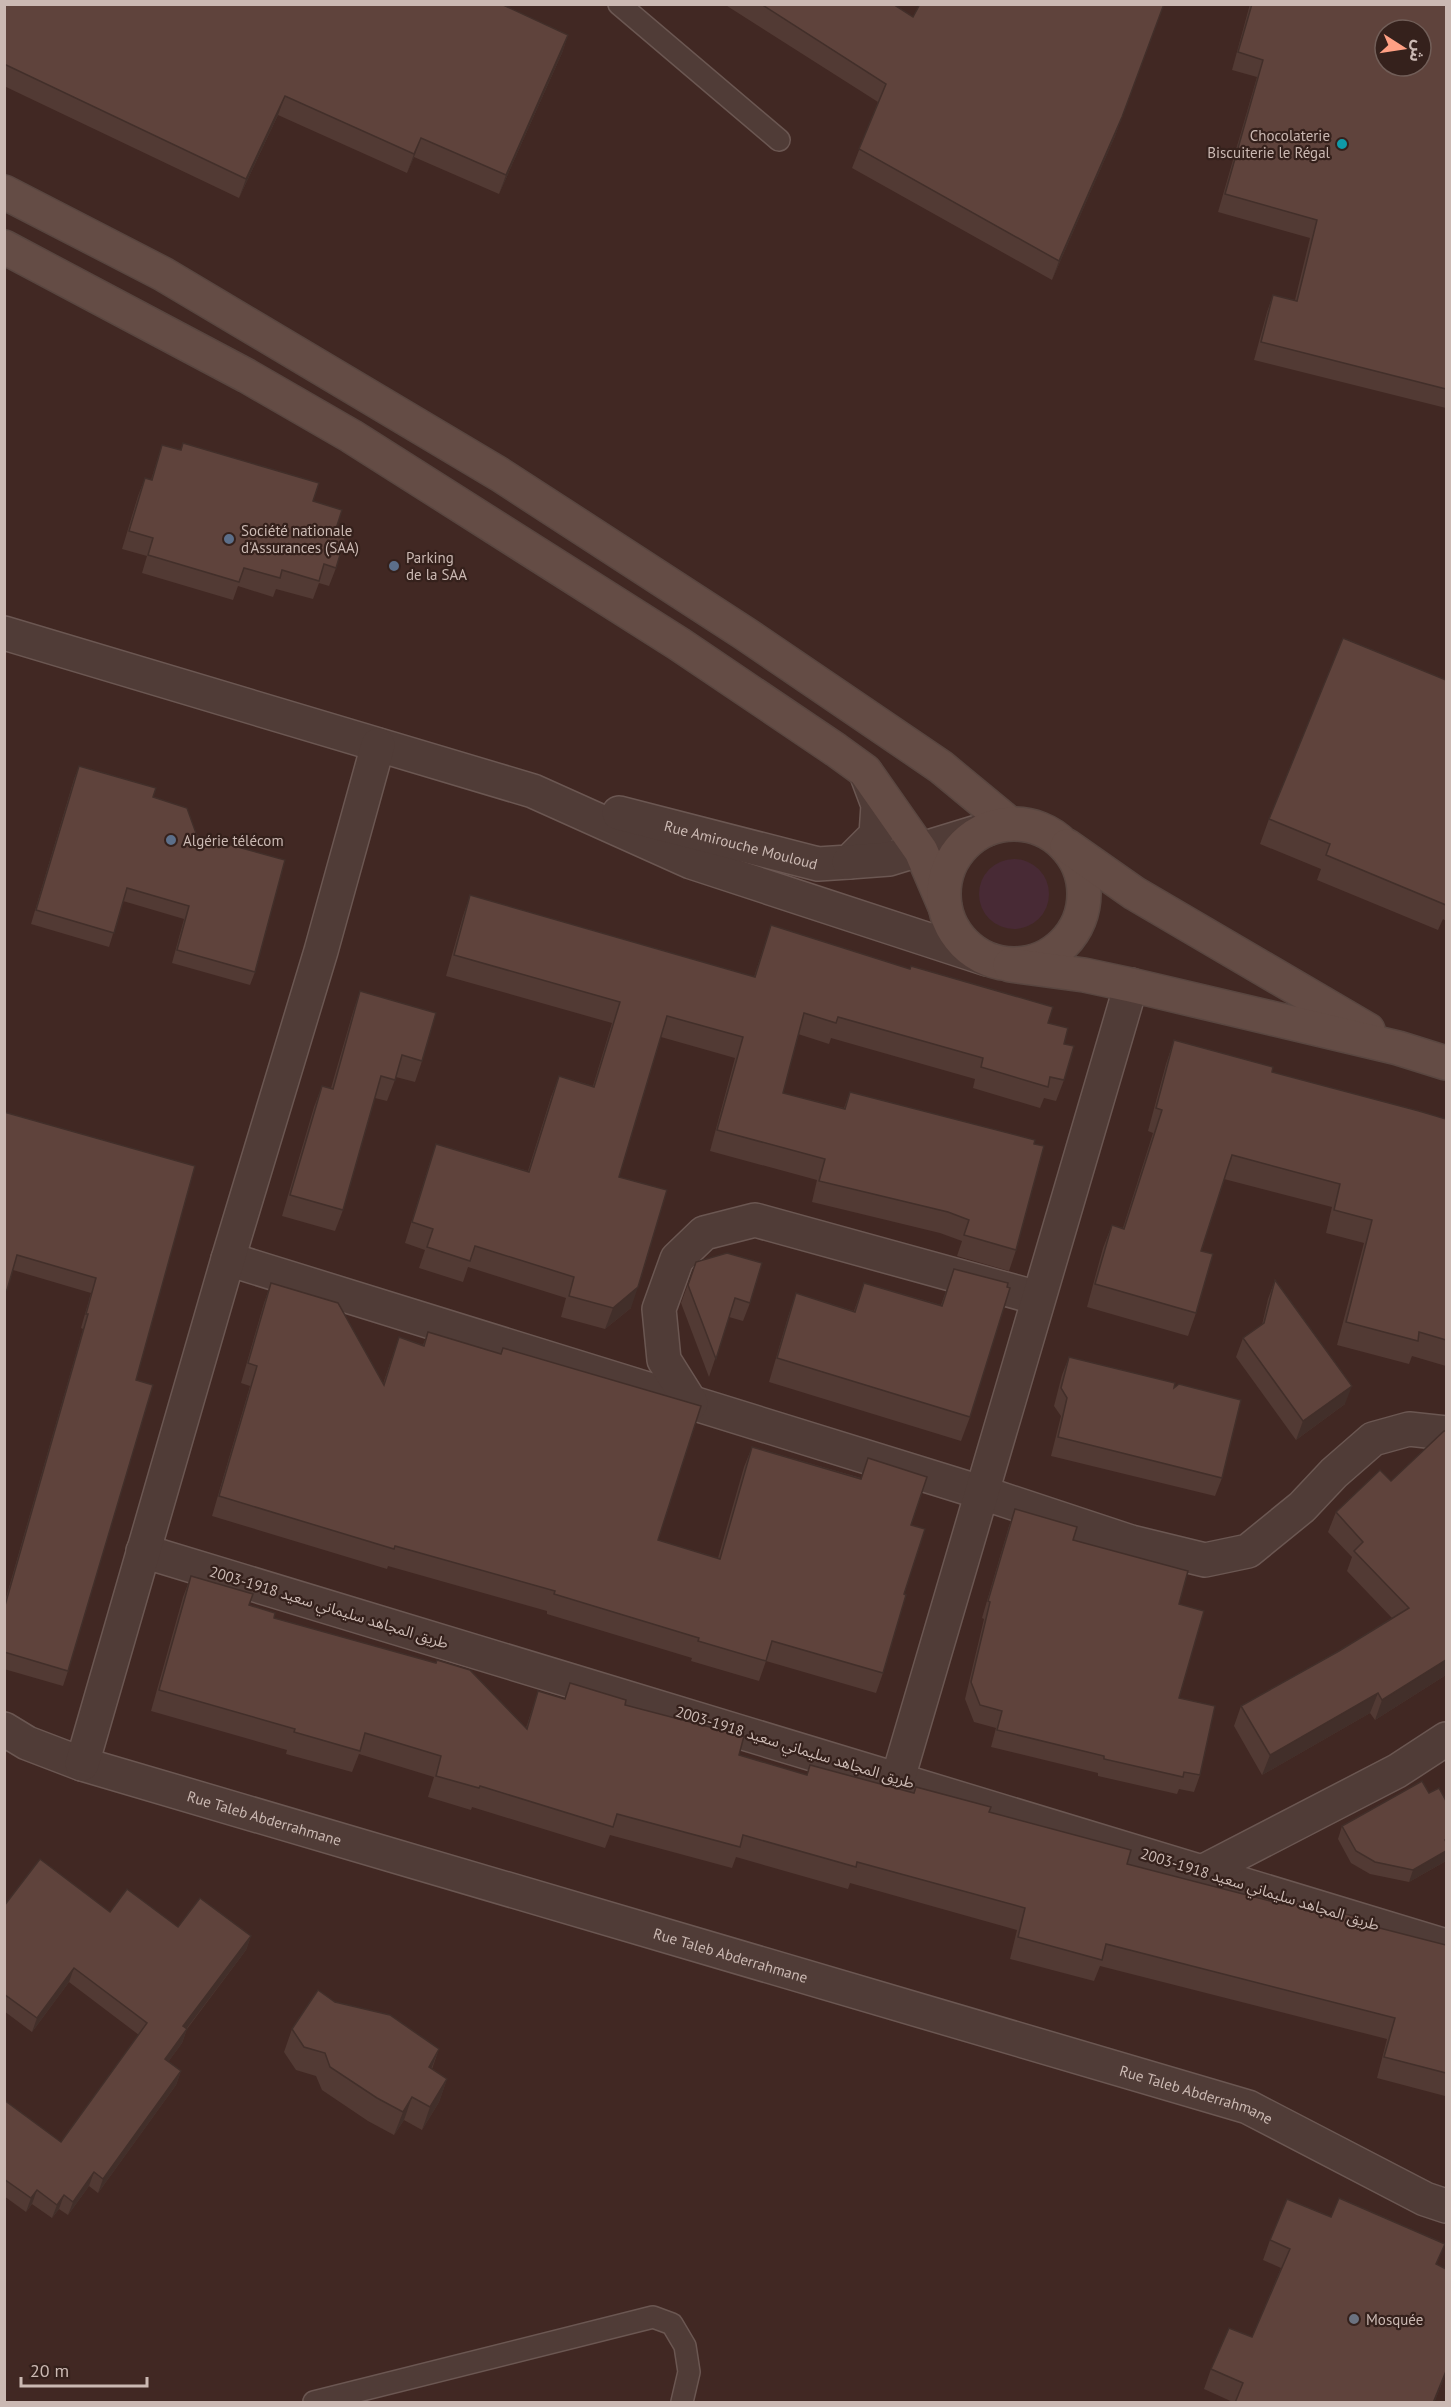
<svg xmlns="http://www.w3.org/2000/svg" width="1451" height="2407" font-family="'PT Sans','Noto Sans Arabic',sans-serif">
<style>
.green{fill:#482a35}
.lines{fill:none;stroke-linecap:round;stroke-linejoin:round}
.service-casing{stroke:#6b5752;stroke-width:24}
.minor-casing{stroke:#6b5752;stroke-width:36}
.secondary-casing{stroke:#594640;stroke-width:36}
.service{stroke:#503c37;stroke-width:21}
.minor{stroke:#503c37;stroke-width:33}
.secondary{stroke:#644c45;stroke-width:33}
.wall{fill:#523a34}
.shaded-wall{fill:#422f2a}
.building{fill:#5f433c;stroke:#422f2a;stroke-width:1.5;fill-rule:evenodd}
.culture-dot{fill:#0f9aa8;stroke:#35211c;stroke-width:2}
.service-dot{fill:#5c6f8a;stroke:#35211c;stroke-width:2}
.worship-dot{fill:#6b7280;stroke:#35211c;stroke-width:2}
.labels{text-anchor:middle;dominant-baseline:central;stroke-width:4.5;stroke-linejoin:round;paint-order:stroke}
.poi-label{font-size:15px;fill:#cbb9b3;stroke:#35211c;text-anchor:start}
.street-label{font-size:15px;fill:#cbb9b3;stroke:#35211c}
</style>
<rect width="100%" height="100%" fill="#412823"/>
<circle class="green" cx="1014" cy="894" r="35"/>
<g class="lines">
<g class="service-casing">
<g id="service">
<path d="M619,4l160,136"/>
<path d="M314,2402l339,-85 19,7 13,22 4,26 -7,30"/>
</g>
</g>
<g class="minor-casing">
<g id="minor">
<path d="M4,633l529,158 158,71 296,97"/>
<path id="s1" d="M619,813l199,51 31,-2 27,-27 2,-30 -12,-32"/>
<path d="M849,862l40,-3 98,-30"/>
<path d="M228,1259l755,234 148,49 74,18 43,-9 54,-44 32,-34 39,-34 36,-10 37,4"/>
<path d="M691,1403l-27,-43 -5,-51 18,-50 27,-26 51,-13 283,78"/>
<path d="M143,1551l1303,395"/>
<path id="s2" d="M4,1729l23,14 55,21 1166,343 177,92 21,7"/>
<path d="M82,1764l146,-505 93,-308 57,-206"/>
<path d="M898,1778c79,-264 154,-529 233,-793"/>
<path d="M1204,1871l193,-100 49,-32"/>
</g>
</g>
<g class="secondary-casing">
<g id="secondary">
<path d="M4,192l159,82 336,200 245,159 197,134 69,57"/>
<path d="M4,247l243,129 104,60 328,208 157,106 29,21 56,80 24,56"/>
<circle cx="1014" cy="894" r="70"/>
<path d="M1067,846l67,47 234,137"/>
<path d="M1010,965l74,10 47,10 267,63 48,15"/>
</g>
</g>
<use href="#service" class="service"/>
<use href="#minor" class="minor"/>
<use href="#secondary" class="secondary"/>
</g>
<g class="wall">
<path d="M4,4l564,31 -6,18 -63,141 -85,-37 -7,16 -129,-58 -39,83 -235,-112z"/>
<path d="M724,4h169l20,13 251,-13 -49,132 -63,144 -200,-112 26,-66z"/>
<path d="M1250,4h196v404l-192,-48 13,-48 6,-17 22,5 15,-62 -92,-26 39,-135 -25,-7z"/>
<path d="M162,445l151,56 22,31 1,36 -7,18 -10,-3 -6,16 -37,-10 -3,8 -35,-11 -5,14 -91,-27 5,-17 -25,-7 16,-53 7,-18 6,2z"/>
<path d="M1446,680v241l-3,-2 -5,11 -121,-50 4,-11 -61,-25 9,-25z"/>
<path d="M79,766l74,31 44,39 58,136 -5,13 -78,-22 12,-44 -61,-18 -14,46 -78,-23 43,-145z"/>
<path d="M470,895l284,82 17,-52 277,98 16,21v36l-8,21 -12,-3 -4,10 -67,-20 2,-9 -144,-41 -2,6 -31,-10 -15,59 61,15 6,-16 166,158 -7,21 -52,-15 5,-15 -22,-8 -128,-31 5,-22 -107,-29 25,-93 -74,-21 -42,140 12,131 -26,21 -44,-12 5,-19 -98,-31 -5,15 -44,-14 6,-18 -20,-7 24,-78 7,-21 92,27 23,-74 8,-21 34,10 19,-63 -166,-47 17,-60z"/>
<path d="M360,991l62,70 -7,21 -19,-5 -9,24 -12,-3 -32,112 -8,21 -53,-15 32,-109 8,-21 9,2 22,-76z"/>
<path d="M1174,1040l98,32 174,47v247l-34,-10 -3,8 -72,-19 27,-102 -38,-10 6,-26 -108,-28 -23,72 -5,62 -8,23 -101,-29 16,-59 9,-23 11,3 30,-95 -5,-2 18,-67z"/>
<path d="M4,1112l191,54 -59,214 -68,291 -5,15 -59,-17v-64l79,-276 -2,-1 10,-35 -78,-23 -9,27z"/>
<path d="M696,1262l54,41 -7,18 -14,-4 -20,60 -28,-74z"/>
<path d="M954,1269l16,148 -9,24 -192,-59 19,-65 8,-24 58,18 10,-28 77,22z"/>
<path d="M1275,1280l70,124 -49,36 -60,-83 7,-19 19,-13 6,-26z"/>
<path d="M271,1283l112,101 16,-47 24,8 5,-13 230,208 60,18 26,-91 8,-20 109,31 7,-20 43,67 -7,69 -21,79 -7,20 -110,-32 -7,20 -68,-20 1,-3 -145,-44v-3l-159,-45 -1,3 -175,-53 38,-130 -9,-3 23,-80z"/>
<path d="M1069,1357l105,31 48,90 -7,18 -164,-40 10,-40 -7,-10 8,-31z"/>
<path d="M1446,1431v244l-71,45 -5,-7 -108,62 -28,-49 7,-20 98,-55 53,-33 -45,-47 5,-14 -24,-25 8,-20 55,-31z"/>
<path d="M1015,1509l58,31 106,64v94l21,77 -6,17 -15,-3 -2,5 -79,-18v-3l-107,-26 5,-19 -22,-6 -9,-23 19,-80 -2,-1 27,-92z"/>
<path d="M191,1576l83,42 252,110 12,-37 27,8 5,-16 55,22 114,50 68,20 3,-10 104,28 2,-6 73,25 138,52 155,40 78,19 86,22v148l-1,3 -68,-18 10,-39 -287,-73 -6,15 -84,-22 7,-29 -167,-47 -2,6 -112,-32 -4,11 -122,-33 -5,13 -133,-41 -1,3 -43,-13 6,-20 -75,-23 -7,18 -66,-18 1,-4 -136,-39 32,-114z"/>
<path d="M1342,1826l104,35 -37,21 -39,-8 -19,-11 -13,-24z"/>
<path d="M4,1906l106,6 68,15 73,9 -5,14 -59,79 -5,14 -14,19 13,9 -5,14 -78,108 -9,-7 -21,29 -9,-6 -7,9 -20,-14 -6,8 -22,-16v-96l57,42 78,-107 -70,-53 -37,50 -28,-21z"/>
<path d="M335,2002l104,47 -7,20 15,10 -8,23 -17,28 -18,-10 -10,15 -26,-14 -46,-31 -6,-14 -20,-6 -12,-18 8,-23z"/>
<path d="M1270,2240l167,25 9,108 -12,30h-199l-31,-14 7,-20 41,-32 29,-69 -18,-8z"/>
</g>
<g class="shaded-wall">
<path d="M1164,4l-49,132 -63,144 7,-19z"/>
<path d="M568,35l-6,18 -63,141 7,-19z"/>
<path d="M285,96l-7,19 -39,83 7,-19z"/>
<path d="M421,138l-7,19 -7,16 7,-19z"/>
<path d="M638,1287l-7,21 -26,21 8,-21z"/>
<path d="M1352,1386l-7,18 -49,36 7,-19z"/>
<path d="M1446,1660v15l-71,45 7,-20z"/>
<path d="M1378,1693l-8,20 -108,62 8,-20z"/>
<path d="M1446,1851v10l-37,21 4,-12z"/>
<path d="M251,1936l-5,14 -68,90 5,-14z"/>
<path d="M74,1968l-5,14 -37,50 5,-14z"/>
<path d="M187,2029l-5,14 -22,30 5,-14z"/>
<path d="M439,2049l-9,23 -1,-5z"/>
<path d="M181,2071l-5,14 -78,108 5,-14z"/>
<path d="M447,2079l-8,23 -17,28 8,-23z"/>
<path d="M412,2097l-8,23 -10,15 9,-23z"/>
<path d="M94,2172l-5,14 -21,29 5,-13z"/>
<path d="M37,2190l-5,14 -6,8 5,-14z"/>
<path d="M64,2195l-5,14 -7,9 5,-13z"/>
<path d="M1446,2371v2l-12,30h-1z"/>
</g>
<g class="building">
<path d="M4,4h497l67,31 -62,140 -85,-37 -7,16 -129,-58 -39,83 -242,-115z"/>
<path d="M761,4h132l20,13 7,-13h244l-42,113 -63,144 -200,-112 27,-65z"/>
<path d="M1252,4h194v385l-185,-47 12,-47 24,6 20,-81 -92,-26 38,-134 -25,-8zM1385,30h36v36h-36z"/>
<path d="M183,443l136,40 -6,18 29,9 -7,22 11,3 -10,33 -12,-4 -5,17 -37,-11 -2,8 -36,-10 -5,14 -91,-27 5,-17 -24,-7 16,-53 7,2 10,-35 19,5z"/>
<path d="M1343,638l103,42v225l-120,-50 4,-11 -61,-25z"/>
<path d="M79,766l77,22 -3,9 34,11 10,28 88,24 -30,112 -78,-22 12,-44 -62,-18 -13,45 -78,-23z"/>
<path d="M470,895l285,82 16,-52 139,44 1,-3 142,41 -5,16 20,5 -4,16 10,2 -10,34 -14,-3 -2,10 -67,-20 2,-9 -145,-41 -2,6 -32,-10 -21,80 62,16 5,-17 185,48 -1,4 10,2 -28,104 -52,-15 5,-15 -21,-8 -129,-31 6,-22 -108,-29 26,-93 -76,-21 -48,161 48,13 -29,97 -25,21 -44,-12 5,-19 -99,-31 -5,15 -43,-14 6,-18 -21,-7 24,-78 93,28 30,-96 35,11 26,-85 -166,-47z"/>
<path d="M360,991l76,22 -14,48 -20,-6 -7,25 -14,-4 -38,134 -53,-15 32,-109 11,3z"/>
<path d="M1174,1040l99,27 -1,5 147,39 27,8v221l-27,-8 -1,9 -72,-19 26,-102 -38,-10 6,-26 -108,-29 -31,96 12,3 -17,59 -101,-29 17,-59 12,4 38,-119 -6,-2z"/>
<path d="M4,1112l191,54 -59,214 17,5 -85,286 -64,-19v-43l84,-295h-2l10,-36 -79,-23 -10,35h-3z"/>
<path d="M727,1253l35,10 -12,40 -15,-5 -19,61 -28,-74 8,-23z"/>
<path d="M954,1269l54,14 -1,4 3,1 -40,129 -193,-59 19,-65 59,19 9,-29 78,23z"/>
<path d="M1275,1280l77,106 -49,35 -60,-83 21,-15z"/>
<path d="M271,1283l67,20 46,82 15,-48 25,9 4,-14 73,22 2,-6 198,58 -43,134 62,19 32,-112 109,32 7,-21 59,19 -16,48 14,4 -21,65 2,1 -23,78 -111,-32 -6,20 -68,-20 1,-3 -145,-44 1,-3 -160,-45 -1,3 -175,-53 38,-130 -9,-3z"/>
<path d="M1069,1357l106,26 -1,5 5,-4 62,16 -19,78 -164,-41 9,-39 -6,-10z"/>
<path d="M1444,1431h2v229l-64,40 -4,-7 -108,62 -29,-49 98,-55 70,-43 -55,-57 9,-9 -27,-30 44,-42 11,11z"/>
<path d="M1015,1509l62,18 -4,13 115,31 -9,33 25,7 -25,87 36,8 -15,69 -16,-3 -1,5 -79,-18v-3l-107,-26 5,-19 -22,-6 -9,-23 19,-80 -2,-1z"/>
<path d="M191,1576l62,18 -4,11 26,8 -1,5 162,45 1,-3 33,10 57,59 11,-38 27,8 5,-16 56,17 -1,5 119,31 -5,19 68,20 3,-10 104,28 2,-6 75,20 -2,5 142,38 -4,14 155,40 4,-4 76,18 -2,5 86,22v128l-62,-16 11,-39 -289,-74 -4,16 -84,-23 7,-29 -168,-46 -1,5 -113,-32 -3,12 -123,-33 -4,13 -133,-41 -1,2 -43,-12 5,-20 -76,-23 -5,18 -66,-19 1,-3 -136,-39z"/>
<path d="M1422,1781l7,12 10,-5 7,13v38l-1,1 1,2v9l-33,19 -38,-8 -19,-11 -14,-25z"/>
<path d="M40,1859l70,53 17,-23 51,38 22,-29 51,38 -68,90 4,3 -22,30 16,12 -78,108 -9,-7 -21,30 -9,-7 -7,10 -20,-15 -6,8 -27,-19v-79l57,42 86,-119 -73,-55 -37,50 -33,-24v-88z"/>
<path d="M318,1990l17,12 55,13 49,34 -10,18 18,12 -17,28 -18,-10 -9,15 -26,-14 -47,-31 -5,-14 -21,-6 -12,-18z"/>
<path d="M1339,2198l106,46 -9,20 10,5v102l-13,32h-198l8,-20 -32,-14 18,-41 23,9 38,-88 -20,-9 17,-41 44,18z"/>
</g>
<circle class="culture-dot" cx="1342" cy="144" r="6"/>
<g class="service-dot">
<circle cx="229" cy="539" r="6"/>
<circle cx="394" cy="566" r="6"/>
<circle cx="171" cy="840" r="6"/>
</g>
<circle class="worship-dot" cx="1354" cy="2319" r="6"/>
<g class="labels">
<g class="poi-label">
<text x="1330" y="135" text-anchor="end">Chocolaterie<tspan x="1330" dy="17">Biscuiterie le Régal</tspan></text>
<text x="241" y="530">Société nationale<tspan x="241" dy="17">d'Assurances (SAA)</tspan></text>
<text x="406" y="557">Parking<tspan x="406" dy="17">de la SAA</tspan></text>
<text x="183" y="840">Algérie télécom</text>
<text x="1366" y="2319">Mosquée</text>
</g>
<g class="street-label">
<text stroke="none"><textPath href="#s1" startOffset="126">Rue Amirouche Mouloud</textPath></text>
<text transform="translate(329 1607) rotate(17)">طريق المجاهد سليماني سعيد 1918-2003</text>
<text transform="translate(795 1747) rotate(17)">طريق المجاهد سليماني سعيد 1918-2003</text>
<text stroke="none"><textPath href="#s2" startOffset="276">Rue Taleb Abderrahmane</textPath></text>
<text transform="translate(1260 1889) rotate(17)">طريق المجاهد سليماني سعيد 1918-2003</text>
<text stroke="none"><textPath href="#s2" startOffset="762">Rue Taleb Abderrahmane</textPath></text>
<text stroke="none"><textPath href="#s2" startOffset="1248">Rue Taleb Abderrahmane</textPath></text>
</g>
</g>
<rect width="1451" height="2407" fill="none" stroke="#cbb9b3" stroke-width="12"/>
<g transform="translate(1403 48) rotate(102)"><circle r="28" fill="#35211c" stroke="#715e58" stroke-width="1.5"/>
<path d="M0-4.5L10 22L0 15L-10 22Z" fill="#ffa084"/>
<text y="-9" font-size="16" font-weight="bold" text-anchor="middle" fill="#cbb9b3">ش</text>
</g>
<path d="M21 2377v9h126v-9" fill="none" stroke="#cbb9b3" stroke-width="3"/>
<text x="30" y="2377" font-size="18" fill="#cbb9b3" stroke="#35211c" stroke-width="4.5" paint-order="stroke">20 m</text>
</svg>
